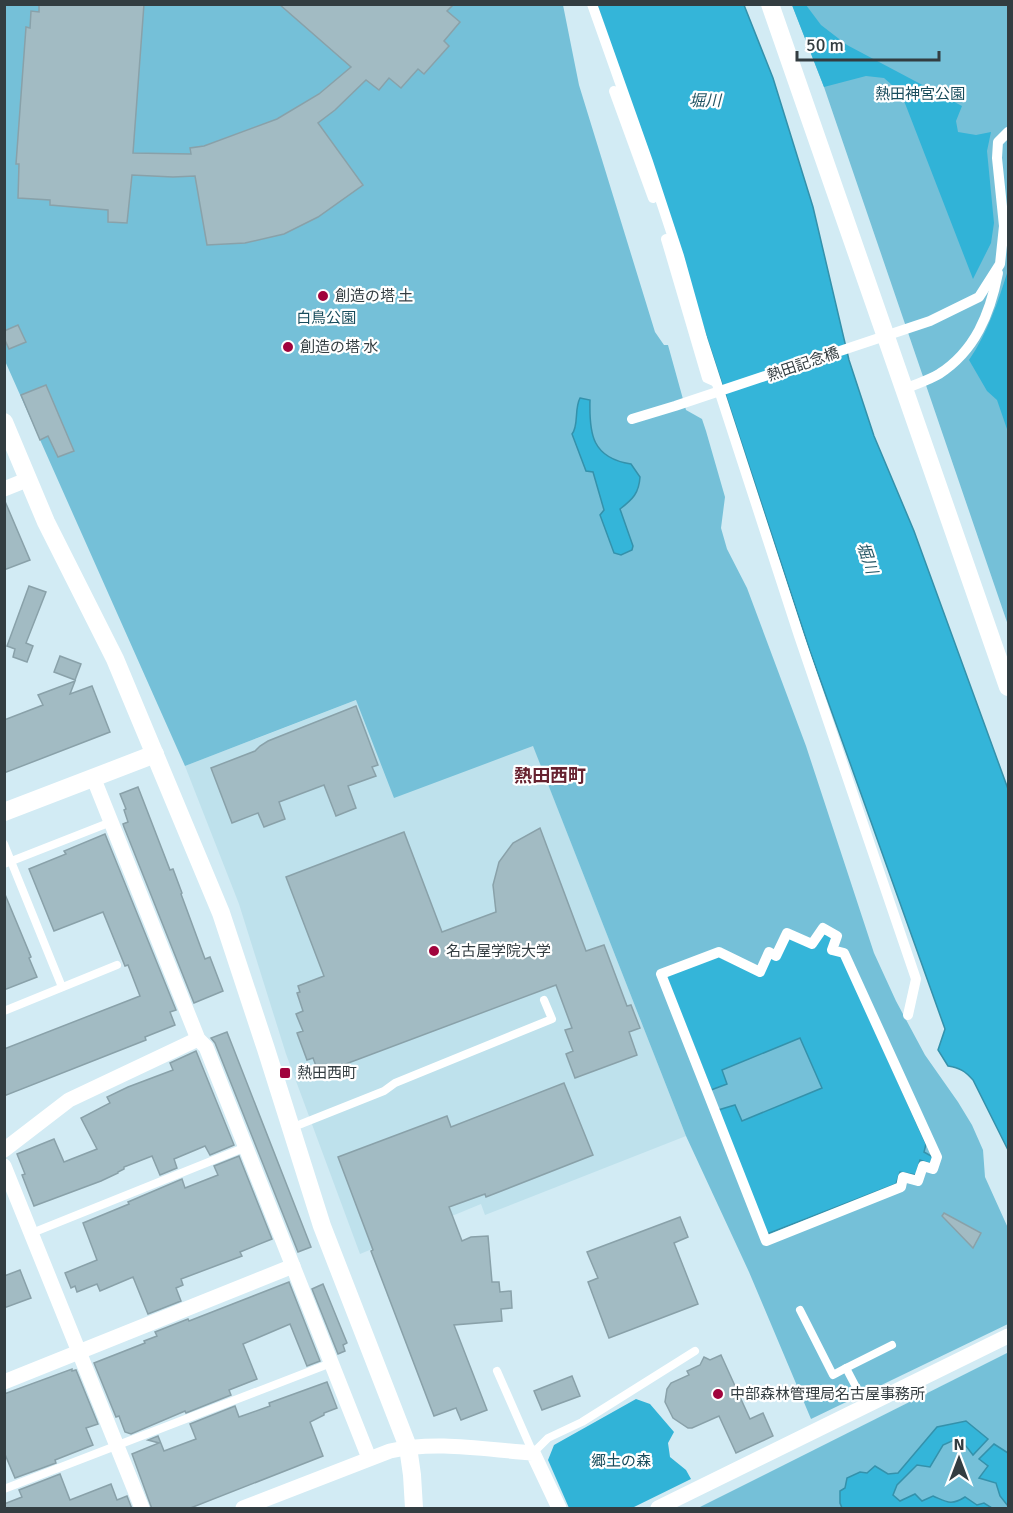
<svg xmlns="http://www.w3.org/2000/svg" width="1013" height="1513" font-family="Signika,'Noto Sans JP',sans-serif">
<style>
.built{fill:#bee1ec}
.green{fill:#75c0d8}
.forest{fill:#31b3d7}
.water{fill:#34b5d9;stroke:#3491ab;stroke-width:1.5}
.building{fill:#a2bbc3;stroke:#89a1a9;stroke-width:1.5}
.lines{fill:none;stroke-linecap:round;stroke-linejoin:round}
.service{stroke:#fff;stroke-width:8}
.pedestrian{stroke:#fff;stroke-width:10}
.minor{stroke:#fff;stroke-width:15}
.tertiary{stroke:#fff;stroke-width:18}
.poi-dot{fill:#a1033c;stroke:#fff;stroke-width:2}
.labels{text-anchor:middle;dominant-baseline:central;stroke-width:4.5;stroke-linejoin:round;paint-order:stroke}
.park-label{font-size:15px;fill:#184c5c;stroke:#fff}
.poi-label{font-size:15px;fill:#333d41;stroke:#fff;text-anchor:start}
.street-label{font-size:15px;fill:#333d41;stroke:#fff}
.water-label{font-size:16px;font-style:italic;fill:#235665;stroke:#fff}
.quarter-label{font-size:18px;font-weight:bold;fill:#672230;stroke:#fff}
</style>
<rect width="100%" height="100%" fill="#d2ebf4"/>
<path class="built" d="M496,646l44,117 146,373 -201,79 -4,-11 -121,50 -74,-200 -47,-150 -54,-138z"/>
<g class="green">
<path d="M4,5h559l16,80 76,247 9,13h4l18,65 16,9 4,12 19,66 -4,31 6,21 20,39 59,158 68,207 22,48 29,54 33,47 14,23 11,25 2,27 23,51v96l-197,95 -62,-147 -63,-136 -153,-390 -139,52 -38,-98 -171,66 -180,-405z"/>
<path d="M792,5h216v620l-184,-538z"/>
<path d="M1007,1353h1v155h-310z"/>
</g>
<g class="forest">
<path d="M792,5h14l15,20 26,20 115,61 -6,15 2,11 18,3 15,-3 -4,19 7,72 -3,20 -18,36 -72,-186 -17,-15 -18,-2 -42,11z"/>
<path d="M1008,270v162l-11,-32 -10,-9 -18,-31c19,-28 29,-58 39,-90z"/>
<path d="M636,1399l14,5 24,28 -6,11 2,14 16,13 5,9 -59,29h-63l-21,-48 6,-15z"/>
</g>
<g class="water">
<path d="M597,5h147l29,73 40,129 36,153 25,76 40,95 94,258v361l-35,-70c-8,-9 -13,-12 -25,-14l-10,-16 7,-21 -135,-378z"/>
<path d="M580,398l10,2c-1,34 2,58 41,64l9,13c-1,16 -7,22 -20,32l13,37 -1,4 -11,5 -7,-2 -14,-38 4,-5 -11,-38 -7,-1 -14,-37c7,-8 2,-25 8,-36z"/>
<path d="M823,933l11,5 92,206 -2,8 9,5 -2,7 -11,-4 -4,15 -16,-3 -4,12 -129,50 -49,-124 17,-5 7,16 80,-33 -22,-50 -78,32 5,14 -16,6 -45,-114 52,-20 43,20 10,-19 19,-20 23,11z"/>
<path d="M966,1421l22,18 -15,16 -7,-9 -12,-6 -11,5 -13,22 -13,-2 -20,20 -4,10 7,6 15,-7 7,7 11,-5c14,6 18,10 32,1l12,8 7,-2 8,5h-150l-2,-5v-12l5,-3 2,-10 13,-6 7,1 8,-7 13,8 10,-1 39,-46z"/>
<path d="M994,1444l14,9v53l-8,-10 -4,-13 -17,-5 9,-12 -9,-7z"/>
</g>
<g class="building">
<path d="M39,4h105l-11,149 58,1 -1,-6 14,-2 73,-27 42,-25 32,-27 -72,-63h175l-7,7 13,11 -16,19 5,5 -25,28 -6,-5 -17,19 -12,-10 -10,12 -13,-10 -31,30 -17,13 45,62 -45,32 -34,17 -39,9 -38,2 -12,-69 -22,1 -41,-2 -5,48 -19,-1v-12l-58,-5v-5l-32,-2 1,-34h-3l10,-137 4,1 1,-17 8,1z"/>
<path d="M18,325l8,17 -17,7 -5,-11v-7z"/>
<path d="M46,385l28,66 -16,6 -10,-21 -8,4 -19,-45z"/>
<path d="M4,499l26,61 -26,10z"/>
<path d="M29,586l17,6 -20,51 7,3 -6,16 -14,-5 2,-8 -8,-3z"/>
<path d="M60,656l21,8 -6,16 -21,-8z"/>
<path d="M75,681l-5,13 22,-8 18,46 -106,41v-53l39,-15 -5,-10z"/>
<path d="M356,706l22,59 -6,2 4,9 -28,10 8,22 -20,8 -12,-31 -45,17 6,17 -21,8 -6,-14 -26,10 -21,-55 44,-17 5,-5 8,-5z"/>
<path d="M138,787l32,83 3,-1 9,24 -1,1 24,65 5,-2 13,34 -29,12 -70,-176 -1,-3 5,-2 -4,-12 2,-1 -6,-15z"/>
<path d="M540,828l46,123 18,-6 23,61 4,-1 9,23 -11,4 8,23 -62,23 -9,-24 7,-3 -8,-21 7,-2 -16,-43 -237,89 -6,-16 -6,2 -10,-27 6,-2 -7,-17 7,-3 -6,-18 3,-1 -2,-6 26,-10 -38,-99 118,-45 38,100 54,-20 -3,-27 6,-23 14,-19z"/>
<path d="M105,834l71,176 -6,2 5,13 -30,12 1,3 -142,56v-47l136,-53 -12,-31 -3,1 -22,-54 -49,19 -25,-62 37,-15 -2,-3z"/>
<path d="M4,892l27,65 -2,1 8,19 -33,13z"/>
<path d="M227,1032l84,215 -13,5 -83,-209 -4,-5z"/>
<path d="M196,1051l38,94 -24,10 -5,-9 -31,13 3,9 -17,7 -8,-19 -28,11v2l-6,3v1l-17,8 -67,25 -12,-31 3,-1 -8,-20 37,-15 10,23 33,-13 -16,-31 29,-15 -3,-6 21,-10 45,-17 -3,-7z"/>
<path d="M564,1083l29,72 -107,42 -1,-3 -36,13 13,34 9,-4 17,-1 4,46h7l1,10 11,-1 1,17 -11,1 1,12 -48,4 33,85 -26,10 -5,-12 -22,8 -63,-165 2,-1 -35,-93 109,-41 4,11z"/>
<path d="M239,1156l33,83 -32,13 2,4 -61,23 2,6 -7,3 5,13 -33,13 -15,-37 -33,14 -3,-7 -20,8 -2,-6 -4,2 -6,-15 32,-13 -14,-37 46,-19 -1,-2 54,-23 3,9 33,-13 -4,-9z"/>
<path d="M944,1213l37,20 -8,15 -31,-32z"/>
<path d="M680,1217l8,20 -14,6 24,61 -89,34 -21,-56 10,-4 -11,-26z"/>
<path d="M20,1270l11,28 -27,10v-32z"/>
<path d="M289,1282l31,79 -13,5 -17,-42 -47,20 14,35 -28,11 2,5 -45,18 -1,-2 -54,23 -6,-2 -6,-16 -3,1 -22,-54 51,-20 -1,-2 13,-5 -2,-4 33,-13 1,2z"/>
<path d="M323,1284l24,59 -4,2 2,6 -7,3 -26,-65z"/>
<path d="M721,1355l29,64 13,-6 10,23 -37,17 -17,-37 -27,12h-4l-15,-10 -8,-16 2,-13 4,-6 18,-8 -2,-4 13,-6 4,-8 6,3z"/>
<path d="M72,1369v2l4,-1 22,54 -12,4 7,17 -38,15 1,3 -41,15 -11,-26v-58z"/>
<path d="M572,1376l8,20 -38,14 -8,-19z"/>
<path d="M327,1382l10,26 -13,5v2l-14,7 13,34 -135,53h-36l-20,-55 27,-11 -11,-3 10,-4 6,15 32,-12 -6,-15 45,-18 4,11 31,-11 -1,-3z"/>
<path d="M60,1474l10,26 41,-16 6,16 10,-4 5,13h-128v-5l18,-7 -3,-7z"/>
</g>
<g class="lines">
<g class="service">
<path d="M4,844l58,143"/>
<path d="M4,864l107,-42"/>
<path d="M4,1011l113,-46"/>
<path d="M291,1128l93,-37 11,-8 157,-64 -8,-19"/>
<path d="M32,1233l214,-86"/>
<path d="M800,1310l33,65 13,-7"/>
<path d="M497,1371l36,82 15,-15 34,-16 113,-71"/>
<path d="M866,1406l-20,-38 46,-23"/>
<path d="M4,1489l327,-126"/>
</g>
<g class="pedestrian">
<path d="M592,4l56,158 31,94 23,82 97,298 117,343 -8,36"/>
<path d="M614,91l39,107"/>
<path d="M666,239l41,139 9,4"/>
<path d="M905,389c11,-5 24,-9 34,-15 36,-23 51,-60 59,-101"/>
<path d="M632,419l43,-13 255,-85 49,-24 21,-33 4,-38 -7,-68 1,-16 10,-10"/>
<path d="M823,928l14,8 -5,14 12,3 93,204 -4,12 -10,-3 -5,15 -15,-4 -2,10 -135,54 -105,-267 58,-22 41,20 9,-20 7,4 11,-23 25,11z"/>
</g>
<g class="minor">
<path d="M4,489l25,-10"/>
<path d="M93,777l105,262 8,8 163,411"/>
<path d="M4,1150l65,-50 129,-61"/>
<path d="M4,1166l138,342"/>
<path d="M4,1382l289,-116"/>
<path d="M243,1508l147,-57c46,-11 97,-1 143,2l26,55"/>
<path d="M658,1508l350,-172"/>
</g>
<g class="tertiary">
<path d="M770,4l238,683"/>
<path d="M4,422l42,100 69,137 106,254 45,136 56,177 86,221 4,28 2,33"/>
<path d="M4,812l151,-58"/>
</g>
</g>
<g class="poi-dot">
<circle cx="323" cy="296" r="6"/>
<circle cx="288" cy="347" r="6"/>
<circle cx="434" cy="951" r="6"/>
<rect x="279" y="1067" width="12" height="12" rx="3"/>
<circle cx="718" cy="1394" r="6"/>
</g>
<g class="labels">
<g class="park-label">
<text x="920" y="94">熱田神宮公園</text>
<text x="326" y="318">白鳥公園</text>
<text x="621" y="1461">郷土の森</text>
</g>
<g class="poi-label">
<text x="335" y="296">創造の塔 土</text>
<text x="300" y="347">創造の塔 水</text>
<text x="446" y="951">名古屋学院大学</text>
<text x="297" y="1073">熱田西町</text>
<text x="730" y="1394">中部森林管理局名古屋事務所</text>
</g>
<g class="street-label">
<text transform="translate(803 364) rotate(-19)">熱田記念橋</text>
</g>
<g class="water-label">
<text x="705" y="101">堀川</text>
<text transform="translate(867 558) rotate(71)">堀川</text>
</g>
<g class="quarter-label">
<text x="550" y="776">熱田西町</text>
</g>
</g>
<rect width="1013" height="1513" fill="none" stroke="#333d41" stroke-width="12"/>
<g transform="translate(959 1459)" stroke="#ffffff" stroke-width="4.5" paint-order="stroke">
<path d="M0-4.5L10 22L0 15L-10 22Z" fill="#333d41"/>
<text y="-9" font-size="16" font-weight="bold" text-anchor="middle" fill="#333d41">N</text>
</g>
<path d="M797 51v9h142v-9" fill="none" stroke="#333d41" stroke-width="3"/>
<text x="806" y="51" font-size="18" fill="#333d41" stroke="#ffffff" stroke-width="4.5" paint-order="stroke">50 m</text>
</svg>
